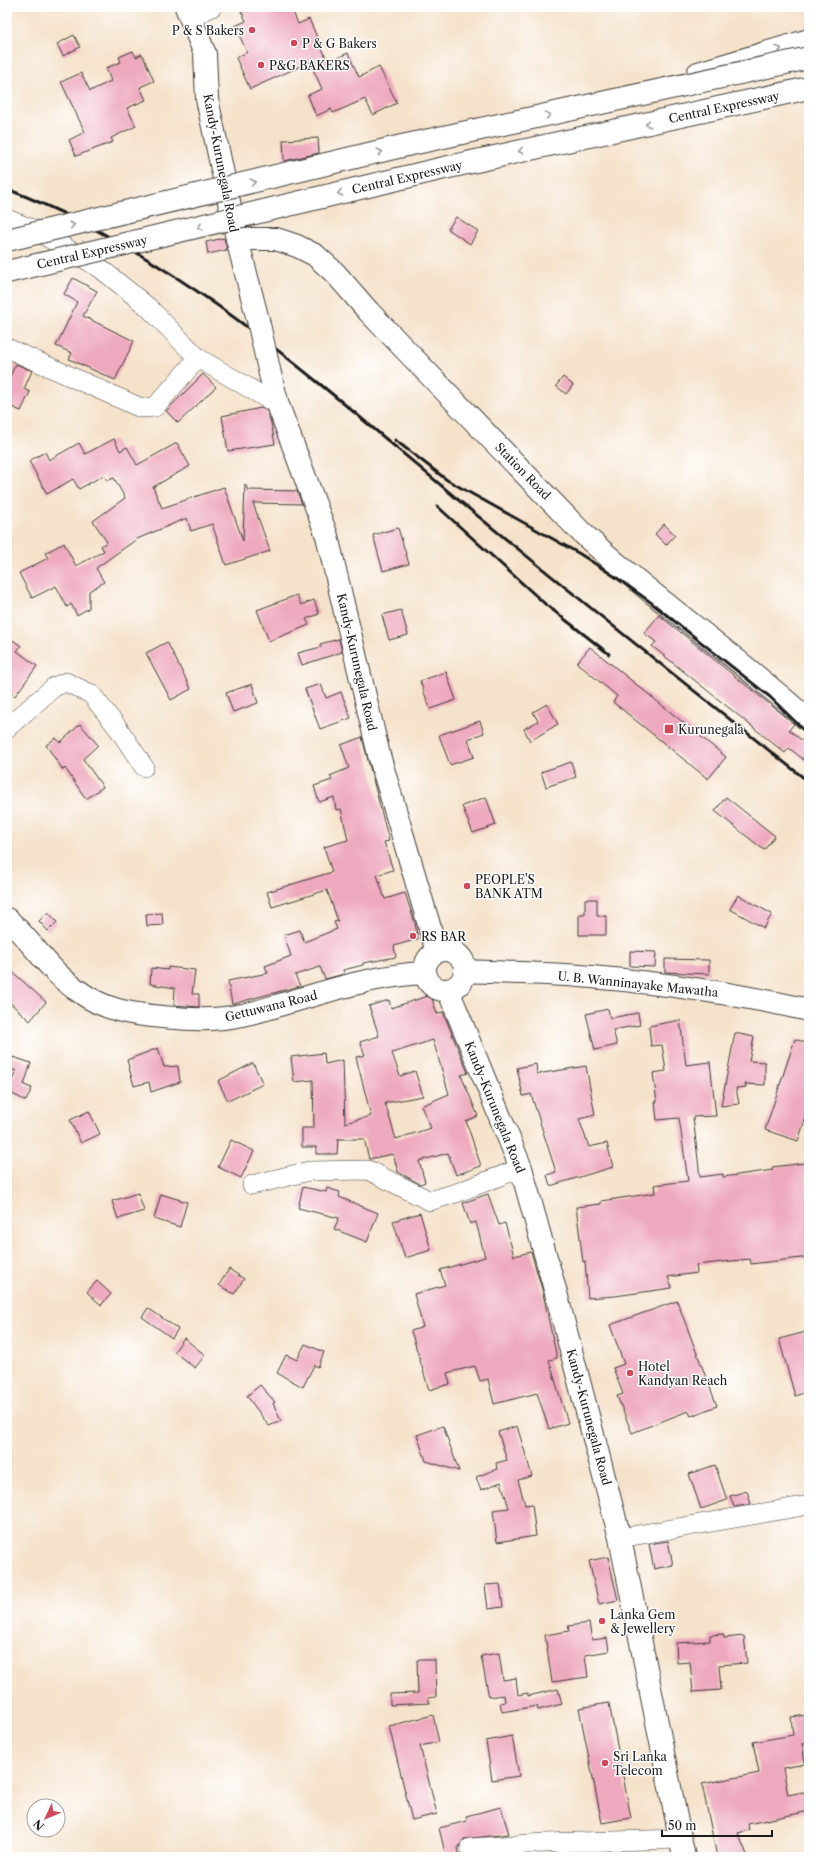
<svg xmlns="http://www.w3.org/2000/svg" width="816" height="1864" font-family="'Libre Caslon Text',serif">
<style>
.building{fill:#eea9be;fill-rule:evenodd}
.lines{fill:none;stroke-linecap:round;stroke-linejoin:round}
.minor-casing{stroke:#3d3a36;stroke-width:20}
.major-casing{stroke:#3d3a36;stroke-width:24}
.highway-casing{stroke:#3d3a36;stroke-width:24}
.minor{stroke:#fff;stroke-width:19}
.major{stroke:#fff;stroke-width:22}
.highway{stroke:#fff;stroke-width:22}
.rail{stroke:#1c1c1c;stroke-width:3}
.highway-bridge-casing{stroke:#3d3a36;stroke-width:24;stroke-linecap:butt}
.highway-bridge{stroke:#fff;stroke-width:22}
.oneway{stroke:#999}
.poi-dot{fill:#d1495b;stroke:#fff;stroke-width:1.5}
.labels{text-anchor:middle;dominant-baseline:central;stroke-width:3;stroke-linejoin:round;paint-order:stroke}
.poi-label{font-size:12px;fill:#1c1c1c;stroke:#fff;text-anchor:start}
.street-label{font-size:12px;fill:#1c1c1c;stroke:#fff}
</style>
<rect width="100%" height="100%" fill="#fff"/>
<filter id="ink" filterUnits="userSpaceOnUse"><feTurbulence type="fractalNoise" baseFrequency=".025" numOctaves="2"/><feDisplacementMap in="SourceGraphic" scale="8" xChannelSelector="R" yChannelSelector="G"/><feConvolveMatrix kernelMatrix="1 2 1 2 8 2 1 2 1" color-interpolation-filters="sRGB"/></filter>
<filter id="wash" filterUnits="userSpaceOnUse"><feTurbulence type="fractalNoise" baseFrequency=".012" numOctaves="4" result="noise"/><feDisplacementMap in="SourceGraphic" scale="16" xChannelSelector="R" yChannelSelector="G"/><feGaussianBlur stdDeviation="0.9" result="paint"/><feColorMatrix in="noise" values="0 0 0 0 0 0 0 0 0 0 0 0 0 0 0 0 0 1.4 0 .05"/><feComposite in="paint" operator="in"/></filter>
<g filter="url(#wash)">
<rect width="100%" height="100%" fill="#f5e2ca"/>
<g id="blocks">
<g class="building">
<path d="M239,7h52l7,17 11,-5 19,43 20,-9 11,24 20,-10 18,36 -24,12 -8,-16 -32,14 -2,-4 -15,7 -8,-21 14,-6 -12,-27 -60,27 -14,-31 11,-6 -12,-26 11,-5z"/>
<path d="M74,35l6,12 -17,9 -6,-12z"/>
<path d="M133,51l3,6 6,-3 12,27 -14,6 6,13 -19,8 9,18 -25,12 2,4 -37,14 -7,-16 16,-8 -24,-50 20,-9 9,18 21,-10 -5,-13 15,-6 -2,-5z"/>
<path d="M318,138l1,15 -35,8 -1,-21z"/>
<path d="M456,217l22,14 -8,13 -22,-15z"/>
<path d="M224,238l3,12 -19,4 -2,-12z"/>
<path d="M73,278l24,13 -14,25 51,25 -19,39 -46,-21 3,-6 -16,-7 21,-44 -13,-8z"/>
<path d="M16,364l16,7 -8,18 6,3 -9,19 -14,-6v-23z"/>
<path d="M203,374l13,13 -38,36 -12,-12z"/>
<path d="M563,377l10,8 -7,9 -10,-8z"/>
<path d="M261,408l6,3 4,12 4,21 -47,7 -6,-35z"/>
<path d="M114,439l6,12 7,-4 10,18 40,-22 13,23 -37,21 9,21 62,-21 19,54 2,-57 3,6 49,1 5,13 -49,-1 17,48 -44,14 -14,-41 -21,7 -4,-13 -50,21 -41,29 8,14 -15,9v17l-12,7 -6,-11 -4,3 -11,-21 -24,12 -13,-25 29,-15 -3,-5 19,-10 12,23 28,-15 -3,-5 6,-4 -14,-21 32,-23 -11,-20 -7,3 -3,-6 -25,14 -6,-10 -26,15 -18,-33 16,-9 4,8 30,-17 6,11z"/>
<path d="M664,524l11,11 -9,10 -11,-11z"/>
<path d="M398,528l11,36 -26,7 -10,-36z"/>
<path d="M297,595l4,10 13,-5 5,14 -13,5 3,6 -40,16 -12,-31z"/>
<path d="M401,610l7,25 -19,5 -7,-25z"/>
<path d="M659,615l135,109 -5,6 20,16v18l-20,-16 -4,5 -133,-107 4,-4 -12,-9z"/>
<path d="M7,636l14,10 -4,5 20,15 -22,30 -8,-6z"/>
<path d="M339,639l3,13 -40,13 -4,-12 23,-6 -1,-3z"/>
<path d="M167,642l24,47 -20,11 -25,-47z"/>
<path d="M590,647l136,110 -18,22 -95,-77 4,-6 -40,-33z"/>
<path d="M446,672l10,28 -26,9 -10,-28z"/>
<path d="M252,684l6,19 -25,9 -7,-19z"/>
<path d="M321,684l5,14 15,-6 10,26 -31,11 -15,-40z"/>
<path d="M547,704l11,20 -28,17 -6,-12 14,-8 -5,-9z"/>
<path d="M480,721l4,12 -16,6 6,18 -24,8 -11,-30z"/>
<path d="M80,724l18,21 -15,14 20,28 -17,12 -21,-31 -2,2 -17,-25 10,-7 4,5z"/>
<path d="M362,737l27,104 -5,1 9,28 -16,5 8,24 20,-6 10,30 3,16 -24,7 2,11 -33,6v2l-20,5 1,4 -19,5 -5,-12 -25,8 5,11 -68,18 -4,-23 40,-8 -3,-7 26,-10 -7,-21 16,-5 4,12 33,-13 -3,-7 4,-1 -11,-31 -55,17 -5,-15 65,-20 -8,-25 24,-7 -7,-31 -5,1 -2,-13 -15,5 -5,-16 18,-6 -2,-4 19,-8 -8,-23z"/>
<path d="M571,762l5,15 -30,10 -5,-15z"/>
<path d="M486,797l10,28 -23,8 -11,-27z"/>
<path d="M726,797l49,39 -11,14 -49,-39z"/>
<path d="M738,895l34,19 -8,14 -34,-19z"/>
<path d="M585,899h12v17h9v19h-27v-21h6z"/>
<path d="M48,912l9,10 -9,9 -9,-10z"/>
<path d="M162,913l1,12 -16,1 -1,-12z"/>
<path d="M630,951l26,1 -1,15 -25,-1z"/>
<path d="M665,959l44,1v14l-44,-2z"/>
<path d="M7,967l39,35 -16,19 -23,-21z"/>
<path d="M168,967l27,3 -3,24h7v13l-25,-2 1,-17 -25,-4 1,-16 17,2z"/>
<path d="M431,995l6,19 6,-2 25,61 -7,2 17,41 -12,5 15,45 -25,9 -8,-22 -29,8 6,21 -5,2 -22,-12 -5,-18 -24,5 -5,-20h-26l-1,15h-21v-7h-14v-19h12l-1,-48 -19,2 -3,-25 33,-4 1,11 18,-4 2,63 26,-7 -15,-59 9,-2 -5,-13 19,-6 -10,-30 20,-6 2,8zM433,1040l16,54 -28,12 10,22 -35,11 -11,-36 38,-7 -8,-25 -15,5 -8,-23z"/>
<path d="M608,1009l2,9 28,-5 2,12 -27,5 4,15 -22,5 -9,-36z"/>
<path d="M680,1020l6,45 24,-3 6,54 -23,1 7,60 23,-3v3l50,-7 -1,-3 33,-4 4,32v62l-58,7 -1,-5 -54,6 1,8 -29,4 4,11 -57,8 -27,2 -3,-37 -2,1 -7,-55 25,-3v-3l54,-8 -1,-8 34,-4 -9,-63 -22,2 -2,-18h2l-4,-29 13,-2 -4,-26 -11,1 -2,-20z"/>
<path d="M735,1033l19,4 -5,24 16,1v23l-20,-1 1,3 -10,1 3,16 -18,2z"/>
<path d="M795,1039l14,5v64l-11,33 -33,-11z"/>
<path d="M158,1048l6,19 14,-1 2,16 -29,10 -2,-10 -15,4 -7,-26z"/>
<path d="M13,1057l18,6 -7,22 8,3 -6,13 -19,-10 9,-20 -7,-2z"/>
<path d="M253,1063l10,21 -35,17 -10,-20z"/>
<path d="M536,1064l1,10 49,-8 9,49 -16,4 10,28 18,-4 6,24 -63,19 -3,-11 9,-3 -25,-78 -8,2 -6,-28z"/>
<path d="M89,1111l11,23 -19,9 -11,-23z"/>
<path d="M231,1140l23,11 -13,27 -23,-11z"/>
<path d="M303,1187l23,5 1,-4 13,4 -1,5 39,16 -11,29 -33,-13 5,-11 -41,-10z"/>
<path d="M138,1193l6,18 -26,8 -6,-18z"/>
<path d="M161,1194l26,8 -7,25 -26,-8z"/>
<path d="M488,1194l11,31 6,-2 9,33 17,-4 11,37 15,69 -8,2 19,63 -19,6 -12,-36 -43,11 -6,-25 -8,2 -5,-15 -28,7 3,11 -21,6 -18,-59 12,-4 -9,-33 31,-9 -5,-15 45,-13 -9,-35 -6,2 -7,-21z"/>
<path d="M420,1213l11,37 -26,8 -12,-37z"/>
<path d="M229,1269l15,10 -10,15 -15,-9z"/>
<path d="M97,1281l14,13 -10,11 -14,-13z"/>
<path d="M677,1301l40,105 -26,10 -3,-5 -56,22 -15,-37 6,-2 -10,-26 11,-4 -14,-39z"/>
<path d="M148,1308l30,21 -6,9 -30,-21z"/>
<path d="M806,1332l3,12v47l-14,5 -16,-57z"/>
<path d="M184,1338l21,17 -10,13 -21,-16z"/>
<path d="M305,1344l19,8 -6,15 -4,-2 -11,22 -26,-14 9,-18 11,5z"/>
<path d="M260,1385l15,17 -2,1 8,18 -12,5 -22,-30z"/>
<path d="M443,1426l16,45 -33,-10 -9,-26z"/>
<path d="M517,1426l15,50 -14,4 7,25 7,-1 4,32 -39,6 -4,-32 16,-2 -8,-26 -20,8 -5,-13 21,-8 -1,-6 11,-3 -9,-28z"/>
<path d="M715,1465l12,35 -26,9 -12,-35z"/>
<path d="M747,1491l4,13 -17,3 -4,-11z"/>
<path d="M668,1541l5,24 -19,4 -5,-25z"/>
<path d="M608,1557l10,43 -19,4 -10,-43z"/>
<path d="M500,1584l3,23 -15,2 -3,-24z"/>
<path d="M589,1623l3,17 15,-2 2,13 -24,4 3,22 -36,5 -7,-47 24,-4 -1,-5z"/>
<path d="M723,1634l1,4 20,-2 3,27 -28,2 2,25 -28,2 -3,-30 -13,1 -1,-20 34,-2v-6z"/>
<path d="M499,1653l4,27 13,-2 2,17 10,-2v3l30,-7 4,15 -24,6 -1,-4 -35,6 -2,-9 5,-1 -1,-7 -15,2 -8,-41z"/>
<path d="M417,1660h18l1,37 -8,1 2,5 -40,2v-11l28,-1z"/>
<path d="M609,1703l22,115 -29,5 -23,-115z"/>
<path d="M433,1715l6,27 -19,4 17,68 -25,6 -23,-94z"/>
<path d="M809,1715v27l-7,1 3,21 -22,4 5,27 21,-4v20l-61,13 1,6 -11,3 10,24h-31l-15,-73 57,-11 -6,-31 40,-7 -2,-18z"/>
<path d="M512,1736l7,40 -27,4 -6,-39z"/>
<path d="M501,1807l8,27 -45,5 -6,9 1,6 -13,3 -7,-29 28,-7 -1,-5z"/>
</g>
</g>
</g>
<g filter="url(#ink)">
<use href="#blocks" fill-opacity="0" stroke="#3d3a36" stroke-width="1"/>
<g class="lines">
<g class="minor-casing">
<g id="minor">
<path d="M191,17l21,-10"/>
<path d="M7,219l28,11 65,38 48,39 50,51 80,47"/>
<path d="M7,348l134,60 14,-1 43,-49"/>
<path d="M7,728l47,-41 12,-5 25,12 27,34 26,39"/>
<path d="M252,1185l57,-14 59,-1 62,31 29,-9 62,-24"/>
<path d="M620,1538l189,-33"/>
<path d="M470,1848l75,-5 135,-4"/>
</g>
</g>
<g class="major-casing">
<g id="major">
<path d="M237,239h39l21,7 18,9 20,18 34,39 210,218c73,68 156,124 230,191"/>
<path d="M7,919c25,22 42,52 70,71 27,20 52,24 85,27 26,2 49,4 75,-1 18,-3 35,-9 53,-14 44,-13 89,-27 135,-29"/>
<path d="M465,971c38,2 77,2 115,5 78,6 154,17 229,34"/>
</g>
</g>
<g class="highway-casing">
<g id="highway">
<path d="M186,7l19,47 2,45 30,140 21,81"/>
<path d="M698,73l111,-33"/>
<path d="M270,374l8,31 49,131 52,219 58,197"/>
<circle cx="445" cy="970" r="20"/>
<path d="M448,990l73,178 35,125 64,245 64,319"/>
</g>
</g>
<use href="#minor" class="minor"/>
<use href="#major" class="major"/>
<use href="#highway" class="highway"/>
<g class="rail">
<path d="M7,189c172,66 309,192 449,309 116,96 234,190 353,284"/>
<path d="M395,440l52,40 133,74 34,22 35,25 121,96 39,38"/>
<path d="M437,506l107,97 65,51"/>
</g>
<g class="highway-bridge-casing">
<g id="highway-bridge">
<path d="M7,240l395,-94 407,-88"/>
<path d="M7,272l437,-104 365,-80"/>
<path d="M258,320l12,54"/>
</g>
</g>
<use href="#highway-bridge" class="highway-bridge"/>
</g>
<defs><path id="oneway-chevron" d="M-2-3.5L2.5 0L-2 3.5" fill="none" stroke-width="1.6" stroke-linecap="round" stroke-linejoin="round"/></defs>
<g class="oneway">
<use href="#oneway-chevron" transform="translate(779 49) rotate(-17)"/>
<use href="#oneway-chevron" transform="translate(548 115) rotate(-12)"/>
<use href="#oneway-chevron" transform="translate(648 124) rotate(168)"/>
<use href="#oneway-chevron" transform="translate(521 151) rotate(168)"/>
<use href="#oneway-chevron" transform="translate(380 152) rotate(-13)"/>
<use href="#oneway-chevron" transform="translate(253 182) rotate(-13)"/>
<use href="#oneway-chevron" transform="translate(340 193) rotate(167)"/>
<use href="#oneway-chevron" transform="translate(72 225) rotate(-13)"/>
<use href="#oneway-chevron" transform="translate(200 227) rotate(167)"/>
</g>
</g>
<g class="poi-dot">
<circle cx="252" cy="30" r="4"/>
<circle cx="294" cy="43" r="4"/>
<circle cx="261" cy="65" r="4"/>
<rect x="664" y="724" width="10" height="10" rx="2"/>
<circle cx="467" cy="886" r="4"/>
<circle cx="413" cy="936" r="4"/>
<circle cx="630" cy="1373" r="4"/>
<circle cx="602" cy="1621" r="4"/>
<circle cx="605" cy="1763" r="4"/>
</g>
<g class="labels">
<g class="poi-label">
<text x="244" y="30" text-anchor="end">P &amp; S Bakers</text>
<text x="302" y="43">P &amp; G Bakers</text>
<text x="269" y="65">P&amp;G BAKERS</text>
<text x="678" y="729">Kurunegala</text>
<text x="475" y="879">PEOPLE'S<tspan x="475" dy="14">BANK ATM</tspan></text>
<text x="421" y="936">RS BAR</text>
<text x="638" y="1366">Hotel<tspan x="638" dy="14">Kandyan Reach</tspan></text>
<text x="610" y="1614">Lanka Gem<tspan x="610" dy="14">&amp; Jewellery</tspan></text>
<text x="613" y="1756">Sri Lanka<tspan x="613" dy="14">Telecom</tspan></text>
</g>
<g class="street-label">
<text transform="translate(724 107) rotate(-12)">Central Expressway</text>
<text transform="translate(221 163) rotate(79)">Kandy-Kurunegala Road</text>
<text transform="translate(407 177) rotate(-13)">Central Expressway</text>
<text transform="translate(92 252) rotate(-13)">Central Expressway</text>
<text transform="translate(523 471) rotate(46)">Station Road</text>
<text transform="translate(357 662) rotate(77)">Kandy-Kurunegala Road</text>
<text transform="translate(638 984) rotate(6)">U. B. Wanninayake Mawatha</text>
<text transform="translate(271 1006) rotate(-14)">Gettuwana Road</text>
<text transform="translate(495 1107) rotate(68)">Kandy-Kurunegala Road</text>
<text transform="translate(589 1417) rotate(75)">Kandy-Kurunegala Road</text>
</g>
</g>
<rect width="816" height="1864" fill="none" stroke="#fff" stroke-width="24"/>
<g transform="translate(46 1818) rotate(226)"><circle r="19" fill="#ffffff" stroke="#a4a4a4"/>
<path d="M0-3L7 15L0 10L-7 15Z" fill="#d1495b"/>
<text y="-6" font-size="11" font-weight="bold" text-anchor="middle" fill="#1c1c1c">N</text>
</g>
<path d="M662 1830v6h110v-6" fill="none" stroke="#1c1c1c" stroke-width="2"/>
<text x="668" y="1830" font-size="12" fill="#1c1c1c" stroke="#ffffff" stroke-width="3" paint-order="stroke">50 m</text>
</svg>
